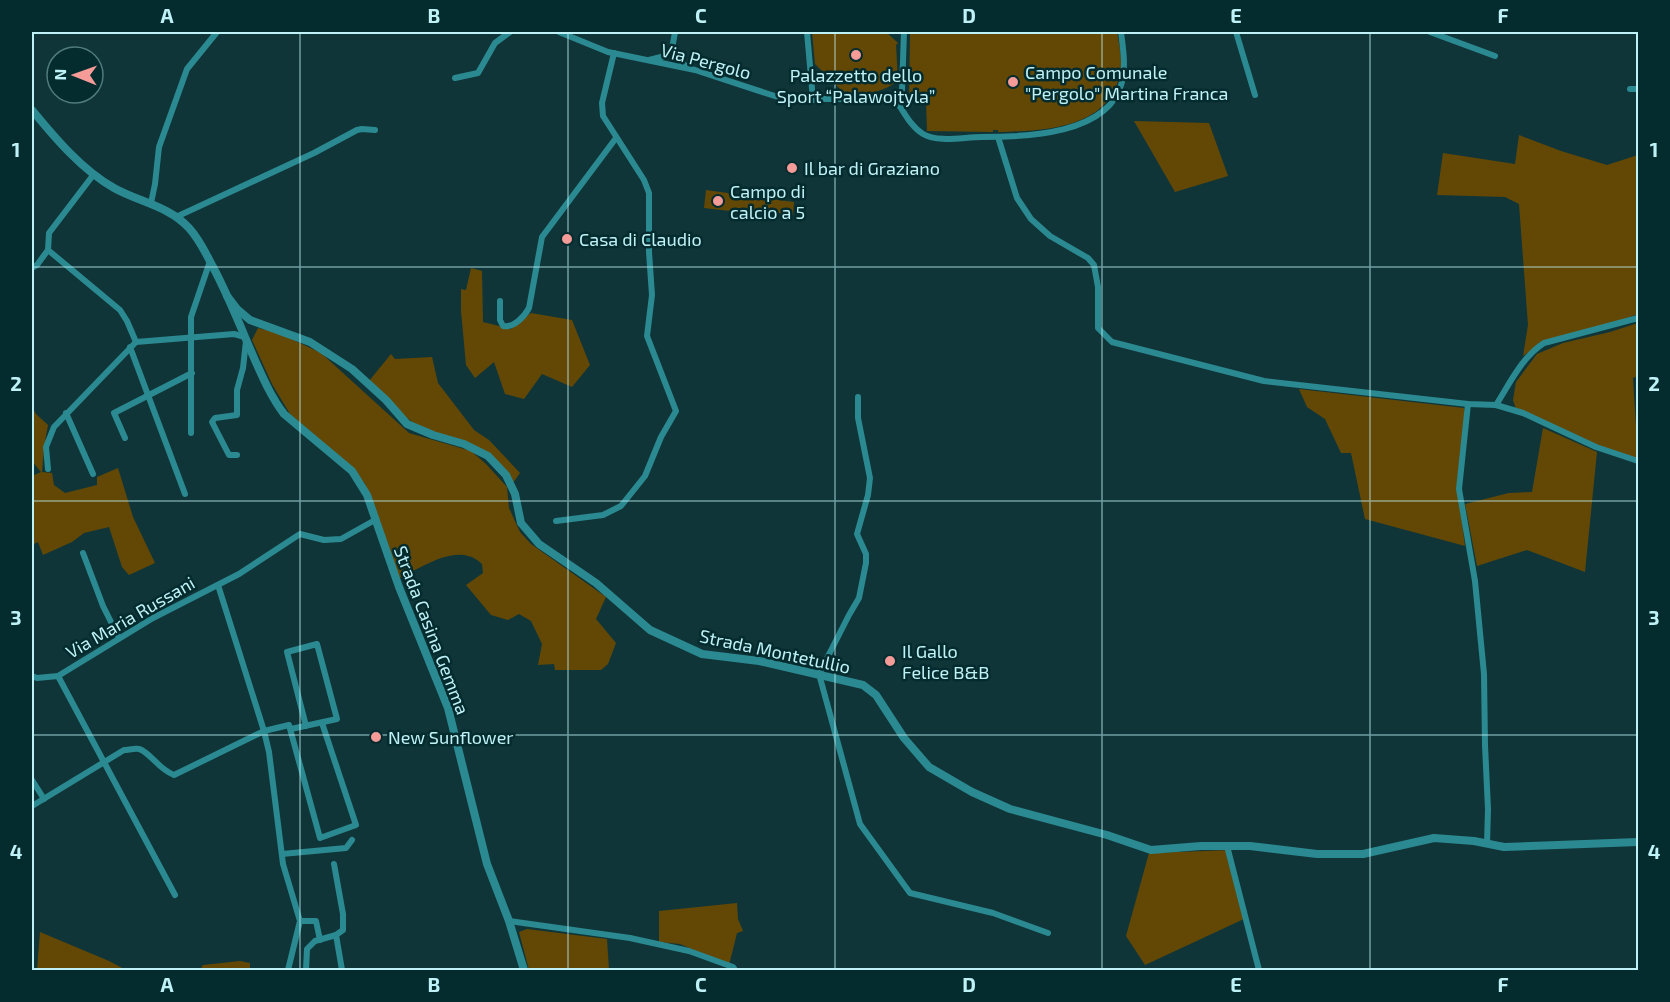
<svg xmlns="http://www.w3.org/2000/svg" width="1670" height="1002" font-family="'Exo 2',sans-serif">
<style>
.green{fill:#634805}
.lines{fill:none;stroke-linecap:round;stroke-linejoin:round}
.minor{stroke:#2b8a91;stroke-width:6}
.tertiary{stroke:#2b8a91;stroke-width:8}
.grid{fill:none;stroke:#bff2f7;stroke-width:1.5;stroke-opacity:0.55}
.poi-dot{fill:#f59b98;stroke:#042b2e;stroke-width:2}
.labels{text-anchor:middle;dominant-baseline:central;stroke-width:5;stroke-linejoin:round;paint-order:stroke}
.street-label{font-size:18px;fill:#bff2f7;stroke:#042b2e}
.poi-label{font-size:18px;fill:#bff2f7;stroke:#042b2e;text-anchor:start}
.neatline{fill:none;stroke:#bff2f7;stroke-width:2}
.grid-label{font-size:20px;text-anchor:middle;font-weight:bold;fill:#bff2f7}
</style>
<rect width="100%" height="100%" fill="#103538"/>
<g class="green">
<path d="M812,32h74l12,11 -2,2 2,35c-12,12 -32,14 -49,15l-3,-4 -2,2 -29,-29z"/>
<path d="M910,32h207c2,13 6,28 3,41 -10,56 -77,58 -122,59v-2h-5v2l-66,-1 -1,-30h-17z"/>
<path d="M1134,121l75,2 19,53 -53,16z"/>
<path d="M1519,135l42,16 46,14 31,-10v159l-30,11 -60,15 -25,16 5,-31 -9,-121 -14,-7 -68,-2 6,-42 72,11z"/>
<path d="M706,190l88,12 -1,13 -36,-5 -1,4 -52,-6z"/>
<path d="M471,268l11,3 1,51 28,7 20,-16 41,7 18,45 -18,22 -30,-13 -18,25 -19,-5 -11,-32 -19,16 -9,-13 -5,-54v-22l5,1z"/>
<path d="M1638,323v53l-5,2 5,81 -64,-20 -58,-30 -3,-9 3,-18 21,-28 26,-11 47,-11z"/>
<path d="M258,328l23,6 40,19 88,80 62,18 15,13 21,23 2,21 11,24 11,12 75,53 -10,22 20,24 -8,21 -7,6h-46l-1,-6 -16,1 4,-21 -11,-23 -12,-7 -11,6 -17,-5 -25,-30 17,-12 -1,-9c-24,-23 -58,3 -83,14l-34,-94 -20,-23 -55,-47 -18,-30 -20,-44z"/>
<path d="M391,354l4,5 37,-2 6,26 36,47 15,10 31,33 -8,11 -31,-33 -57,-21 -23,-16 -32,-33z"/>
<path d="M1299,389l165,19 1,5 -8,70 8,63 -100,-27 -14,-66h-10l-16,-34 -18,-12z"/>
<path d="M32,407l4,7 12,11 -4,22 -2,25 10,1 2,12 11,8 32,-8v-8l21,-9 15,49 22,46 -26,12 -7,-8 -13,-40 -25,6 -12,9 -29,13 -5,-13 -6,3v-69l9,-4 -9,-11z"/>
<path d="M1543,428l54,24 -12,120 -58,-22 -50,16 -12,-62 44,-11 23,-1z"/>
<path d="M1231,850l15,68 -101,47 -19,-29 23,-83z"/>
<path d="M737,903l1,16 5,12 -6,2 -8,32 -49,-21 -21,-2v-31z"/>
<path d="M527,929l80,10 2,31h-80l-10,-38z"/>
<path d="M40,932l69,29 17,9h-89z"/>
<path d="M240,961l10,2v7h-50l3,-5z"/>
</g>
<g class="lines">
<g class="minor">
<path d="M559,32l49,20 87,18 89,29h101l12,3c7,10 14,25 26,32 16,9 40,3 59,3 43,0 127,-2 140,-55 4,-16 1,-34 -1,-50"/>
<path d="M675,32l-3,17 7,12 7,5"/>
<path d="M807,32l6,68"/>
<path d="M1236,32l19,63"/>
<path d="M1430,32l65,24"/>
<path d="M649,60l16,-4 7,-7"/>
<path d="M455,78l23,-5 17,-30 15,-11"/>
<path d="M1630,89h8"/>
<path d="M897,102l5,-12 2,-58"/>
<path d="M998,137l19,61 14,21 19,17 38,22 6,7 4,22v41l14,14 152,39 204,23 28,1 27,8 73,34 42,14"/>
<path d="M151,203l4,-19 4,-37 28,-78 30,-37"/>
<path d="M176,217l138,-64 43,-23 5,-1 13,1"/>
<path d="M48,250l72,60 7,11 9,21"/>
<path d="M32,268l5,-3 11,-15 1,-17 45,-59"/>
<path d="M500,301v19l3,6c11,2 21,-9 26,-18l13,-71 74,-99"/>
<path d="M130,347l55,147"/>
<path d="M858,397v21l12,60 -2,17 -11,39 9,20v9l-7,35 -10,17 -30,59 41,150 50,69 83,20 55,20"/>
<path d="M1468,404l-9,85 16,92 9,93 1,71 3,64 -1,35"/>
<path d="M1496,405c14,-22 26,-48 48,-62l94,-25"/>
<path d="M66,413l27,61"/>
<path d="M191,433v-116l19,-56"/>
<path d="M125,438l-11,-25 78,-40"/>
<path d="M237,455h-8l-17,-33 3,-4 22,-3v-25l6,-22 3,-27"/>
<path d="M48,469l-2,-22 8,-20 82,-85 98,-8 11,3"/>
<path d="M556,521l47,-6 18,-9 24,-30 16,-39 15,-26 -29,-75 5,-41 -3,-43v-59l-5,-13 -41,-64 -1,-13 12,-50"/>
<path d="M83,553l20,53 16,32"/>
<path d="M218,585l46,146 5,21 14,112 17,57 -12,49"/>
<path d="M32,676l5,2 21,-2 95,-58 86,-44 61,-40 24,6 17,-1 34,-19"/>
<path d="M58,676l117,219"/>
<path d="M291,729l46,-10 -20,-75 -30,8 19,74"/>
<path d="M32,780l12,19"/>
<path d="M32,806l92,-56c4,0 11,-2 15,-1 11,3 19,20 35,26l90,-44 25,-6 31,113 36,-13 -34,-102"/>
<path d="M1227,846l32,124"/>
<path d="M282,854l64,-6 6,-8"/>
<path d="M334,864l9,50v16l-7,5 6,35"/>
<path d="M300,921h16l4,19"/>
<path d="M509,921l121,17 59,13 44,16 2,3"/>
<path d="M306,970l1,-21 8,-8 21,-6"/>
</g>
<g class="tertiary">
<path d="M32,110c23,28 50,60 82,78 25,14 55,18 75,40 11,12 17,26 24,39 16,30 28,61 41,91 9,20 17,39 30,56l68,57 15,24 32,92 49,121 39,156 22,57 15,49"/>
<path d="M227,296l10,13 13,11 60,22 42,27 34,31 21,24 26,11 31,9 24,12 18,19 9,19 6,29 18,21 57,39 54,47 52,24 57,7 104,24 13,10 28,43 25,29 43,25 38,17 97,26 44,15 50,-4h49l67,8h46l71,-16 40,3 30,6 134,-5"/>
</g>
</g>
<path class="grid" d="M300,32v938M568,32v938M835,32v938M1102,32v938M1370,32v938M32,267h1606M32,501h1606M32,735h1606"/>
<g class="poi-dot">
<circle cx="856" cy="55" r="6"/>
<circle cx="1013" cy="82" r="6"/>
<circle cx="792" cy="168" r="6"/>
<circle cx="718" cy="201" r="6"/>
<circle cx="567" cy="239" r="6"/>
<circle cx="890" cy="661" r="6"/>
<circle cx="376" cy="737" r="6"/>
</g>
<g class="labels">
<g class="street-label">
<text transform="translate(706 61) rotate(15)">Via Pergolo</text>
<text transform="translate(130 617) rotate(-30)">Via Maria Russani</text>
<text transform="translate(432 630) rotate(69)">Strada Casina Gemma</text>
<text transform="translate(775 651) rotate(12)">Strada Montetullio</text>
</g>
<g class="poi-label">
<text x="1025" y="72">Campo Comunale<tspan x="1025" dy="21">"Pergolo" Martina Franca</tspan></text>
<text x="856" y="75" text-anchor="middle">Palazzetto dello<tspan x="856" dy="21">Sport “Palawojtyla”</tspan></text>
<text x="804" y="168">Il bar di Graziano</text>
<text x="730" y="191">Campo di<tspan x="730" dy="21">calcio a 5</tspan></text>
<text x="579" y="239">Casa di Claudio</text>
<text x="902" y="651">Il Gallo<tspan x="902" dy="21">Felice B&amp;B</tspan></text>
<text x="388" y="737">New Sunflower</text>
</g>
</g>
<rect width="1670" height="1002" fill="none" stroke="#042b2e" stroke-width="66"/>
<g transform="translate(75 75) rotate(271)"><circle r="28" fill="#042b2e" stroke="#4f7b7e" stroke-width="1.5"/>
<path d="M0-4.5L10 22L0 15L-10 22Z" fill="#f59b98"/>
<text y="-9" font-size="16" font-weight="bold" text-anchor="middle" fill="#bff2f7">N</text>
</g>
<rect x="33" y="33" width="1604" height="936" class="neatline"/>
<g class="grid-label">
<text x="167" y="23">A</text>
<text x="434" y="23">B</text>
<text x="701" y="23">C</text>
<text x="969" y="23">D</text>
<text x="1236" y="23">E</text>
<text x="1503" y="23">F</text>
<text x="16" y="157">1</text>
<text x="1654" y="157">1</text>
<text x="16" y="391">2</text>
<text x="1654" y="391">2</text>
<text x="16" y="625">3</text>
<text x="1654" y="625">3</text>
<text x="16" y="859">4</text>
<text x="1654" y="859">4</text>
<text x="167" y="992">A</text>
<text x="434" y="992">B</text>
<text x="701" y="992">C</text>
<text x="969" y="992">D</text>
<text x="1236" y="992">E</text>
<text x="1503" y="992">F</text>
</g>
</svg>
